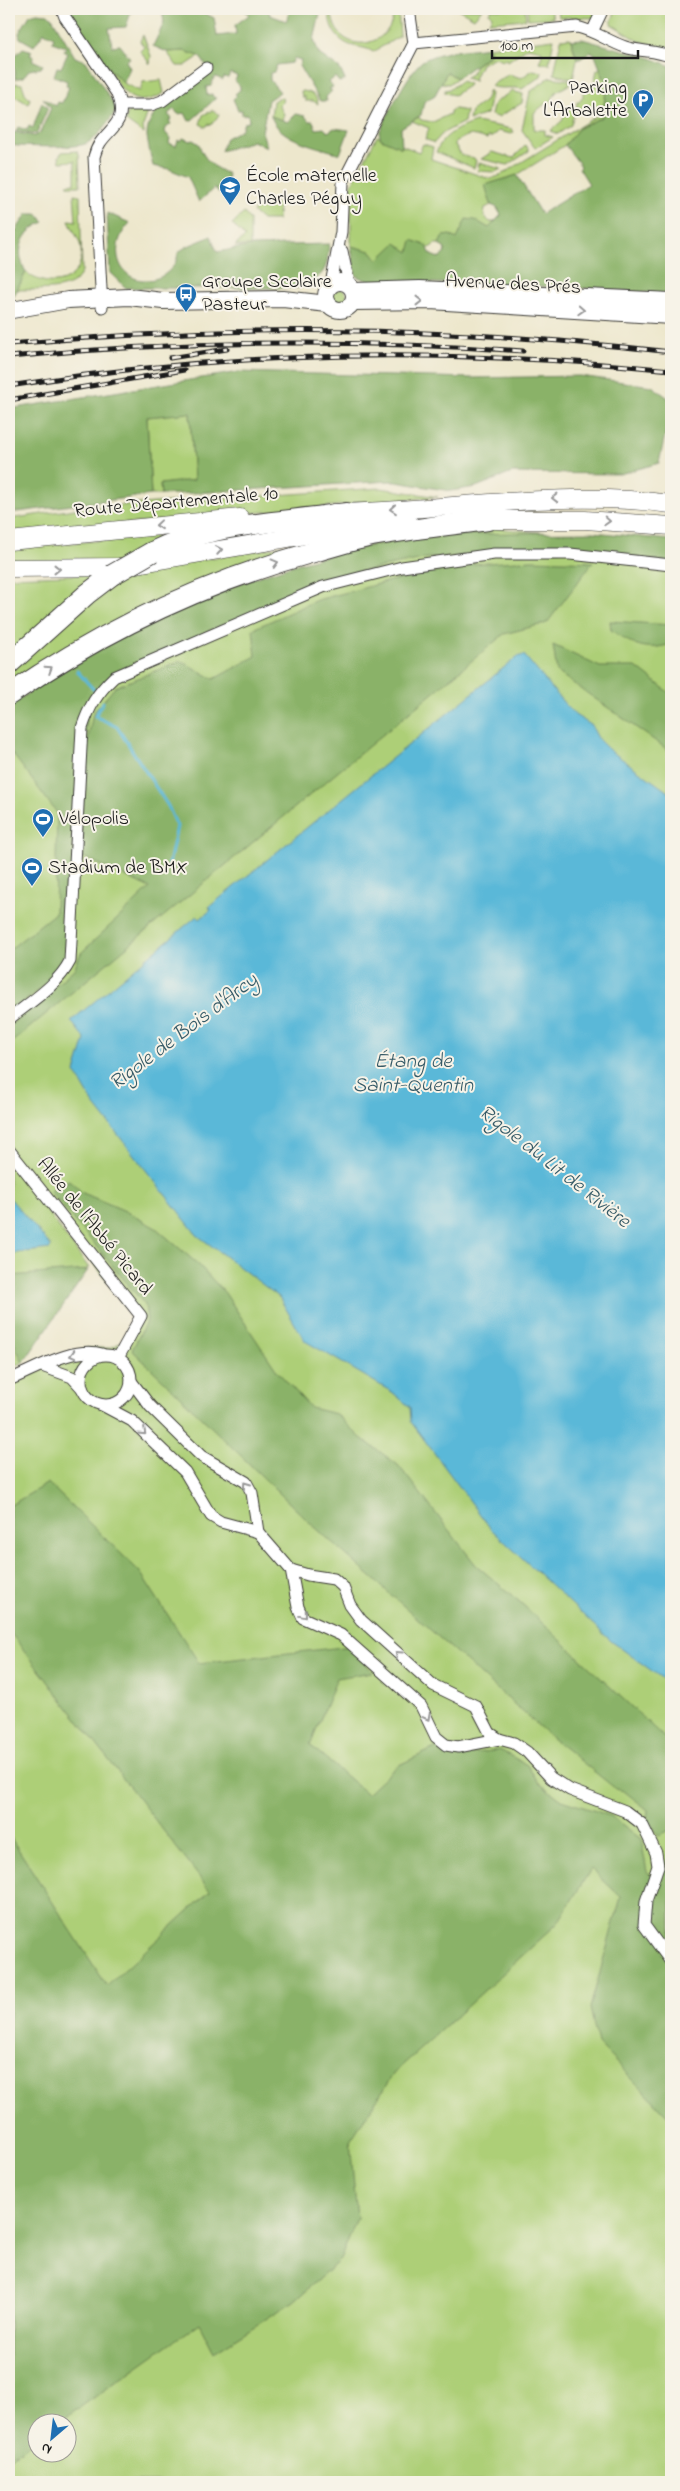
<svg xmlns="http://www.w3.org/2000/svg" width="680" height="2491" font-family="'Indie Flower',sans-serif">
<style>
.green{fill:#adcf77;stroke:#64764a;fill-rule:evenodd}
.forest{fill:#8ab268;stroke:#536742}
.water{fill:#5ab8d8;stroke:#3b6a7a}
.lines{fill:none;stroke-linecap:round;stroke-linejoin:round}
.stream{stroke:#5ab8d8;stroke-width:3}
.street-casing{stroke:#3b3a36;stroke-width:13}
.secondary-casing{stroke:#3b3a36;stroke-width:18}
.primary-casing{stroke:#3b3a36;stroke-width:19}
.highway-casing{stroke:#3b3a36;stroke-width:22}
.street{stroke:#fff;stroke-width:11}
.secondary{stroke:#fff;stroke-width:16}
.primary{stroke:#fff;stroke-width:18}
.highway{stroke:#fff;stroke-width:20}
.rail-casing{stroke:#1c1c1c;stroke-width:5}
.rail{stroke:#f7f3e8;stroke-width:3;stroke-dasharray:9;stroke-linecap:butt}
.highway-bridge-casing{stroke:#3b3a36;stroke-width:22;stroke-linecap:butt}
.highway-bridge{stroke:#fff;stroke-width:20}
.oneway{stroke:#999}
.labels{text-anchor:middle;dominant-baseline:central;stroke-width:4;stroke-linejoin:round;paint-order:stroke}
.poi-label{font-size:20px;fill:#1c1c1c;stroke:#f7f3e8;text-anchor:start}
.street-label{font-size:20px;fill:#1c1c1c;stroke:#f7f3e8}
.water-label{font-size:21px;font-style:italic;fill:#355a67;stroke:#f7f3e8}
</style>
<rect width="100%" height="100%" fill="#f7f3e8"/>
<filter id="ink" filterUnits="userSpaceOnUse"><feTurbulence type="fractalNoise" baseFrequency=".02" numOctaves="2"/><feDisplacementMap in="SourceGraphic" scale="10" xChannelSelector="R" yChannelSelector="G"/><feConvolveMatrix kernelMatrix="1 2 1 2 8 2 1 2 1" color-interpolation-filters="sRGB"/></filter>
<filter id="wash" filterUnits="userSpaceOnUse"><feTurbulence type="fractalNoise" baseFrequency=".0096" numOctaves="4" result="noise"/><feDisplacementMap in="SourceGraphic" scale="20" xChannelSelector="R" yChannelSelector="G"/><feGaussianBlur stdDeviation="1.12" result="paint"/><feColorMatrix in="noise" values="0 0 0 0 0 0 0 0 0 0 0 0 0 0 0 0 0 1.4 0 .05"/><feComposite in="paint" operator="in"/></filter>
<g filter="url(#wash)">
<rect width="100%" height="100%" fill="#ede7cc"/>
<g class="green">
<path d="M330,9c3,8 3,19 12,27 21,18 54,0 51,-27h5l2,27 -27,16c-7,-5 -14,-4 -23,-7 -14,-5 -23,-21 -20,-36z"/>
<path d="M458,9h24l-8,9z"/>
<path d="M491,9h34l1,10 -37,3 3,-6 -3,-3z"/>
<path d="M527,9h24l2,9 -25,1z"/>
<path d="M558,9l41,1 -4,8 -36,-1z"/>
<path d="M616,9h55v40l-32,-8 -28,-17z"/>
<path d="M143,35l8,21 -1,8 -10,-13 4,-4 -4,-6z"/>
<path d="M570,38l7,21 -4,20 -19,-5 7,-35z"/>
<path d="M554,39l-5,25 -10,-2 3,-6 -1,-6 -13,-3 -20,14 -2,-3 -3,2 -8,-3 -14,7 -7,15 1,2 -10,-3 7,-5 3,-8 14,-9v-9z"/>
<path d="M184,51l16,5 -15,10h-8l-10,-14z"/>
<path d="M104,63l19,20 17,8 3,-9 18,-2 3,13c-34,20 -43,-5 -60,-30z"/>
<path d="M600,68l7,18 -3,19 -9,6 -19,-4 1,-5h2l4,-5v-7l11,-7 3,-13z"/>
<path d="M533,70l9,2 -1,4 -19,13c-11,-3 -20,1 -32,-3l19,-12 12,4z"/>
<path d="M447,72l10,6 -8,6 -8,-1z"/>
<path d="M550,77l20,3v4l-14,8 -4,7 2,2 -8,2 -12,10v17h11v5l8,2 -18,11 -13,-18 8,-38z"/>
<path d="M461,81l8,3 -1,2 -14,9 -9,-2v-3l5,-1z"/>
<path d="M16,83l6,1 3,9 5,6 -2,5 -13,-8 -2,5 -4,-1v-7z"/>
<path d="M489,90l2,4 -4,20 -18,6 2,-9 14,-10z"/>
<path d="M301,91c9,0 16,4 17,13l-5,-3h-8v-4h-3z"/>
<path d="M512,91l11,3 -1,9 -24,14 -7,-2 3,-12z"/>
<path d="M278,98h4l1,3 -4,4 5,9 -2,6 -11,-4 2,-15z"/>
<path d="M568,106l7,3 -4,16 -13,9 -8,-3 12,-10z"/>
<path d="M455,109l11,2 -2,11 -21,11 -9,10 -9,-4 4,-11 -17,-7 7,-4 2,3 12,2 17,-8v-3z"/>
<path d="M132,110l16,2 -5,14 1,8 -18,-13 1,-7z"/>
<path d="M213,110l6,5 -8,10 -3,-1 -2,3 -6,-3 3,-9z"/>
<path d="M603,112l-1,5 -23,11 -14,17 -48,30 -28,9 34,31 -65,45 -89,21 -13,-5 -5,-30v-60l26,-50 42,16 4,-8 10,3 -2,12 59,20 9,-3zM491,205h4l6,10 -7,7h-4l-6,-6 1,-8zM435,244h4l6,5 -1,7 -9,2 -7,-6v-3z"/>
<path d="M476,122l36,7 2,3 -3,2 -12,-3 -7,6h-4l-1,2c-18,-5 -16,-6 -33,4l7,12 13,3 2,3 -2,7 -38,-16c8,-18 22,-24 40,-30z"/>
<path d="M526,145l3,6 -21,14 -27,-6 11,-7 21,6z"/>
<path d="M77,151l2,3 1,32h-11l-2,-2 8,-1v-22l-15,1 -1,-6 3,-4z"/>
<path d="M479,163l22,6 -6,3 -17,-1z"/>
<path d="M74,194l6,1 2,76c-7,23 -46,18 -65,19l9,-18c22,20 59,10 55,-23 -1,-11 -9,-18 -12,-29l7,1z"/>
<path d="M262,202l17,2 -1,16h-16l-9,-8z"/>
<path d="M244,213l6,7v26h-15l10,-9 -13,-13z"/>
<circle cx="340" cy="296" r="7"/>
<path d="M190,412l4,69 -34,3 1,11h-10l-4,-78z"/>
<path d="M381,488l57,9 -429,37v-15l72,-11z"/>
<path d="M432,523l239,20v1939h-662v-1106l79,-28h22l13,-7 13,-20 -20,-29 -107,-136v-437l153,-101zM38,2424h30v30h-30z"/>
<path d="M156,536l1,6 -40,21h-108v-15z"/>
<path d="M308,542l2,2 -301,145v-17l111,-95 15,-1 9,-7z"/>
<path d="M100,574l-91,83v-80z"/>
<path d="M9,1159l80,109h-2l-64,95 -14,4z"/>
</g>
<g class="forest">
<path d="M70,9h62l-6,18 -17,1 3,18 8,-1 10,13 -4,3 4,7 -7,15 -19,-20 -35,-47z"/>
<path d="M162,9h31l3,3 4,-1 14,7 3,18 19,-2 -1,-9 14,-10 -5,-6h24l2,6 16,6 4,-10 24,-2 6,5 -6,26 5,14 21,15 5,11 -6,2 -4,-5 -6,5 4,5 -4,2 3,2 -6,6 1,4h-7l-21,-35 2,-6 -7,-2 -2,5 -15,2 -3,7 -4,1v7l10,12 -12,8 -6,32 5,15 -14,-6 -32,10 5,-13 15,-8 3,-7 5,-1 -1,-8 -6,1v-5h-4l-5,-11 4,-3 -2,-2 5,-4v-4l-5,-5 2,-5 -7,-3 -2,5 -4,-1 -1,3 -7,-3 -3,2 -2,7 -5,1 1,8 5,-1 1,3 3,1 -24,22 -3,1 -4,-8 -7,1 -4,-5 -6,5 4,5 -3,2 2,3 -5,4 -1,4 5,6 -1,5 7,3 2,-6 3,1 2,-3 7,3 3,-1 6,4c4,15 15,24 29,30l-3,18h-7l-4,-4 -15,14 -11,-25 -19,-8 -16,-3c-2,-9 -5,-20 -6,-30 -1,-28 42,-53 62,-67l-10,-13 -15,-5 -17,1 -14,-6 11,-23z"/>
<path d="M37,13l11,1 5,5 22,38 11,4 31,48c-8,12 -18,29 -32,35 -9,4 -64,3 -75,1l-1,-4 4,-9 21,4 6,-3 11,-25 -8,-10 13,8 2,-4 4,1 7,-16 -3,-1 1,-5 -13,-5 3,-9 4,1 7,-15 -4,-2 2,-4 -14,-5 2,-5 -10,-5 -10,14 -14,-8 -1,-5 11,-18z"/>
<path d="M582,39l66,18 23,9v228l-106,-7 -196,-6 -13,-5 -5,-30 20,5 7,9 18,-17 13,9 3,-12 15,6 4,9 8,3 6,-5v-4l-6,-5 4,-8 7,-1 7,4 9,-20 9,1 14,8 12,-13 -3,-7 -7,-3 -6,-20 32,-10 24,39 48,-30 -10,-16 2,-2 -16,-21 14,-17 23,-11 5,-31 -13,-33 -3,-1 -11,7h-3l-6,-19z"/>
<path d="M489,47v8l-32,23 -10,-6 -12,23 -11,7 -3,13 -20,13 1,20 -21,-9 -2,-6c7,-16 32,-66 45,-73 19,-10 44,-10 65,-13z"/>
<path d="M23,48l9,3 -2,4 4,2 -2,3 11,5 -2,3 -12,2 -6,7 -8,2v-9l-6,-9z"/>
<path d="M42,102l6,6 -11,25 -6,1 -15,-3 2,-4 9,3 2,-4 4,2z"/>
<path d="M296,114l9,2 4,5h4l3,8 8,-1 4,4 6,-4 15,2 -9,24c-22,-8 -61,-13 -69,-38l17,6z"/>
<path d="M107,213l23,10c-25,25 -10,64 24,56 10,-2 19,-10 23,-20 0,-2 1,-6 2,-7 7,-7 23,-11 32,-16l6,16 33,-6 79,-2c-2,29 -5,31 -29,44h-174l-16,-15z"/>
<path d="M27,214h11l6,8c-22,9 -30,29 -18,50l-13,26h-4v-57z"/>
<path d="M239,372l233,6 108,-2 72,10 19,14v7l-12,56 -39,11 -108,-1 -36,14 -25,4 -61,-10 -229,14 -1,-11 34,-4 -4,-67 -43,4 4,78 -142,18v-104z"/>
<path d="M593,532l78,8v22l-99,-13 -144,9 -69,14 -72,23 -169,78 -29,29 -24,257c-10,23 -37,39 -56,54v-63l46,-37 2,-100 -45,-60h-3v-47c103,-71 219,-129 342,-156 79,-18 161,-17 242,-18z"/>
<path d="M532,560l61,2 -46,61 -43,11 -493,409 -2,-2v-14l65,-58 7,-16 69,-65 -71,-33 5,-96 9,-46 22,-26 66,-26 33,18 42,-23 -3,-27 64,-29 73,-19 82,-17z"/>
<path d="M610,621l61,4v19c-25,8 -39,1 -60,-14z"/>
<path d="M553,645l47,22h36l35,27v58l-114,-80z"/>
<path d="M69,1180l14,13 40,17 33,18 44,38 25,27 52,78 34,37 25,6 25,24 37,27 78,100 45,38 150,141v85l-12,7 -12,-17 1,-9 -24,-19 -8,-2 -64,-51 -244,-217 -176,-171 15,-30 -2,-15 -95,-114z"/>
<path d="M88,1270l-65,93 -14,-31v-56z"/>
<path d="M48,1483l92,89 59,91 153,-17 20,26 -35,6 -27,67 57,49 30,-28 40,-19 30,7 33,-4 27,15 12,18 23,17 49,16 30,23 6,33 12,7 12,-25v265l-73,-75 -8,-36 31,-111 -30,-28 -34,55 -163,149 -44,68 7,77 -17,42 -46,41 -80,51 -15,-29 -141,100 -20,1 -1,14 -28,20v-623l98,151 103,-95 -201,-260v-125z"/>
</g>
<g class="water">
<path d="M524,655l40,48 11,12 16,10 8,15 9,9 63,45v891l-60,-44 -120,-112 -80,-107 -1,-15 -18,-15 -87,-51 -26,-44 -82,-62 -104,-132 -18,-31 10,-33 -14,-18 126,-105 3,3 11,-9 -2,-3 308,-250z"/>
<path d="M9,1197l42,49 -1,3 -41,5z"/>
</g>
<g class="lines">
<g class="stream">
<path d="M77,671l17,19"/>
<path d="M103,702l-8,14 22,11 51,79 9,20 -8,38"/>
</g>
</g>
</g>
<g filter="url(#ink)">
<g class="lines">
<g class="street-casing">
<g id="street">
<path d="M62,9l3,8 51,75c16,37 -15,35 -22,65l8,150"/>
<path d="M593,30l10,-21"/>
<path d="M414,43l163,-16c18,4 31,14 48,20 15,5 32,3 46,10"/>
<path d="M121,105h30l11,-4 44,-33"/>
<path d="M342,251l7,33"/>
<path d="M331,284l10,-52 2,-50 71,-139 -5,-34"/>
<path d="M9,1019c21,-17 49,-34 61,-58l12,-233c7,-21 15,-35 32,-51l209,-90 79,-20 92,-13h76l101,11"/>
<path d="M9,1150l132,166 -23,42"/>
<circle cx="106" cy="1380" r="25"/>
<path d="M42,1366l30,11 10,11"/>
<path d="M9,1380c27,-11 63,-34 93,-26"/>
<path d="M131,1381l19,25 51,50 45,26 6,11 6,39"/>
<path d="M102,1405l30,16 53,51 26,44 10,6 37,10 33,38 7,37 5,11 38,17 80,71 15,31 10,8 12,2 41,-8"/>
<path d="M291,1570l17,5 26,4 9,8 7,18 11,15 72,65 43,21 14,27 9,6 15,4 13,9 24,26 19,12 55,21 17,13 14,29 2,13 -12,35 -2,24 27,37"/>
</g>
</g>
<g class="secondary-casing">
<g id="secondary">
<circle cx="340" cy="296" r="14"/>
<path d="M354,291l66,-2 251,12"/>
<path d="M353,302l77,-1 241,15"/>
<path d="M12,310l56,-10 61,-3 34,4 120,-2 45,5"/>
</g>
</g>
<g class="primary-casing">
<g id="primary">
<path d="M333,513c115,-2 223,-24 338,-9"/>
<path d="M474,520h111l86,6"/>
<path d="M9,541l231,-23"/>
<path d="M9,568l110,-1 234,-40 56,-4"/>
</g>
</g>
<g class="highway-casing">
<g id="highway">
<path d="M152,552c60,-30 129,-29 195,-39"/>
<path d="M9,664l78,-70 25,-19"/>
<path d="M9,695c96,-66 195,-113 308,-144 18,-5 36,-11 55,-15 38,-7 77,-11 116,-16"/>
</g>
</g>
<use href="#street" class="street"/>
<use href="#secondary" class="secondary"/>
<use href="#primary" class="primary"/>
<use href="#highway" class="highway"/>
<g class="rail-casing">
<g id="rail">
<path d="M9,344c146,-13 293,-17 440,-10 75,3 148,10 222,18"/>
<path d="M9,357c171,-17 343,-18 514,-6"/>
<path d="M170,358l57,-9"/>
<path d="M9,386c224,-36 437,-38 662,-16"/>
<path d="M9,400l175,-30"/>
</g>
</g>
<use href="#rail" class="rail"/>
<g class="highway-bridge-casing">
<path id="highway-bridge" d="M112,575l40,-23"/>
</g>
<use href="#highway-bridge" class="highway-bridge"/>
</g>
<defs><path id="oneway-chevron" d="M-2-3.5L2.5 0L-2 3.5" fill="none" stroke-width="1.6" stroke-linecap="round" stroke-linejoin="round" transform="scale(1.25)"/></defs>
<g class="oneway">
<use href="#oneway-chevron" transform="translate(419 301)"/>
<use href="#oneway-chevron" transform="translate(581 310) rotate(3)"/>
<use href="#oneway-chevron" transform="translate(555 498) rotate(180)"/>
<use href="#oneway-chevron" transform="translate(393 509) rotate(175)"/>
<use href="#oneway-chevron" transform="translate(607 521) rotate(3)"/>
<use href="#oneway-chevron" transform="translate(159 525) rotate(174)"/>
<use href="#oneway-chevron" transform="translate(219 550) rotate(-10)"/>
<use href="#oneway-chevron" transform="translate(275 563) rotate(-15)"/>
<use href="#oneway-chevron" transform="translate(57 569)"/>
<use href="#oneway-chevron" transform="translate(49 669) rotate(-33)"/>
<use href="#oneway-chevron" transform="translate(73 1355) rotate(165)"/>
<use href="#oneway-chevron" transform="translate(143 1432) rotate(43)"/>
<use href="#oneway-chevron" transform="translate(246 1485) rotate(-125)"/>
<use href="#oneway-chevron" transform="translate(304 1615) rotate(50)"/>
<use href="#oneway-chevron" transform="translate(398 1654) rotate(-138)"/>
<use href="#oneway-chevron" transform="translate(427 1717) rotate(62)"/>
</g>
</g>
<defs>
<g id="parking-pin" transform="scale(1.125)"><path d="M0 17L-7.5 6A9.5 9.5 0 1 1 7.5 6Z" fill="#1f6fb2" stroke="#f7f3e8"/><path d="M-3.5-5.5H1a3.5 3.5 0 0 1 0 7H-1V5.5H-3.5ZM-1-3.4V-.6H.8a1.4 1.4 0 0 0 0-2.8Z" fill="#fff"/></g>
<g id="school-pin" transform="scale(1.125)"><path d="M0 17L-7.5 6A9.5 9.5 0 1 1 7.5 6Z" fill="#1f6fb2" stroke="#f7f3e8"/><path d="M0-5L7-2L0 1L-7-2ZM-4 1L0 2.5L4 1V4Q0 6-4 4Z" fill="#fff"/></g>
<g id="bus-pin" transform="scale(1.125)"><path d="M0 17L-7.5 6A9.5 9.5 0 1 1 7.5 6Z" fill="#1f6fb2" stroke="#f7f3e8"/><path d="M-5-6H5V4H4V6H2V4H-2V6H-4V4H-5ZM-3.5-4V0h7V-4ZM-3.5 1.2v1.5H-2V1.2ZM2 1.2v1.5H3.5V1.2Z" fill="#fff"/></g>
<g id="stadium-pin" transform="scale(1.125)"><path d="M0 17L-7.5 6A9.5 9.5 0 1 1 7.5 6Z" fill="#1f6fb2" stroke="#f7f3e8"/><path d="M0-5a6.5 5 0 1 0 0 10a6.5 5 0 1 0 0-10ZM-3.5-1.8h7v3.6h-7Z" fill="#fff"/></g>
</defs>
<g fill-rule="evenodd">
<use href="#parking-pin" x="643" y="100"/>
<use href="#school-pin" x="230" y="187"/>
<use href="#bus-pin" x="186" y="294"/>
<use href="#stadium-pin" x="43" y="819"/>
<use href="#stadium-pin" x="32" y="868"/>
</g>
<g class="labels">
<g class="poi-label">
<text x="627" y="88" text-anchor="end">Parking<tspan x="627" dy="23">L'Arbalette</tspan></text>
<text x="246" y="176">École maternelle<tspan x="246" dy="23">Charles Péguy</tspan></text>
<text x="202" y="282">Groupe Scolaire<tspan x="202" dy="23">Pasteur</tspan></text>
<text x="59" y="819">Vélopolis</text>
<text x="48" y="868">Stadium de BMX</text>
</g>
<g class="street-label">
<text transform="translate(513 285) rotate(3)">Avenue des Prés</text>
<text transform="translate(176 503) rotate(-5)">Route Départementale 10</text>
<text transform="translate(94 1227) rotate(51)">Allée de l'Abbé Picard</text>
</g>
<g class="water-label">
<text transform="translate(184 1032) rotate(-37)">Rigole de Bois d'Arcy</text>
<text x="413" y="1062">Étang de<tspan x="413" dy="24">Saint-Quentin</tspan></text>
<text transform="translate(554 1167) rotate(38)">Rigole du Lit de Rivière</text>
</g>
</g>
<rect width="680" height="2491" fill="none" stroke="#f7f3e8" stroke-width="30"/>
<g transform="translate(52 2438) rotate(208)"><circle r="24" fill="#f7f3e8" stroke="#9f9d96"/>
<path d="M0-4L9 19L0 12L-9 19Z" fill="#1f6fb2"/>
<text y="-8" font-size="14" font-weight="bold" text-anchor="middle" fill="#1c1c1c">N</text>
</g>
<path d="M492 50v8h146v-8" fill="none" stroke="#1c1c1c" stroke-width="2.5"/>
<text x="500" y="50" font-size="15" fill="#1c1c1c" stroke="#f7f3e8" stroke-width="4" paint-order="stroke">100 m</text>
</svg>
